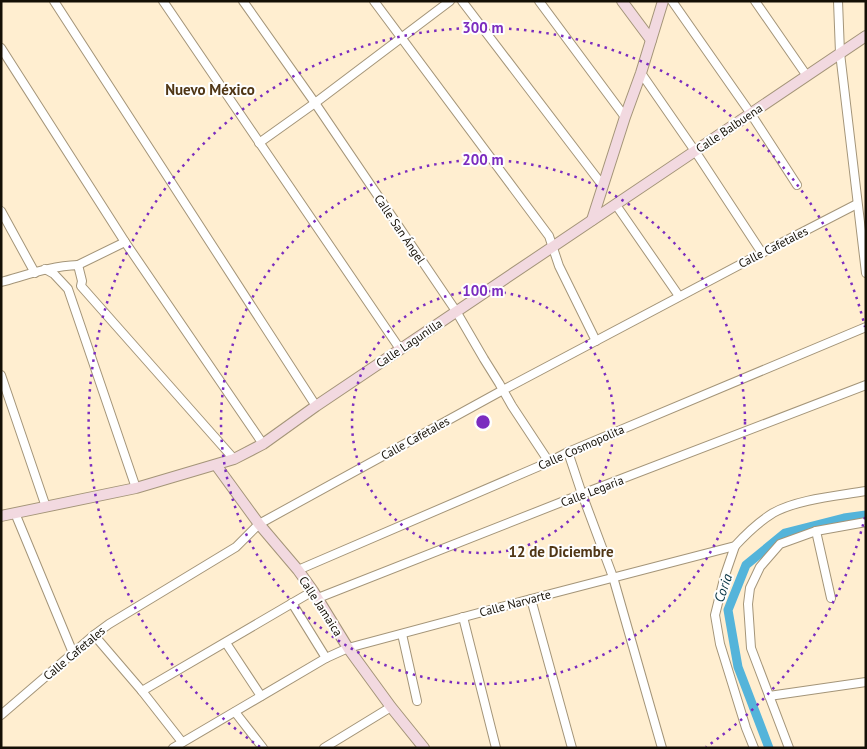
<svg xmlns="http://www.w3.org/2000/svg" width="867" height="749" font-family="'PT Sans',sans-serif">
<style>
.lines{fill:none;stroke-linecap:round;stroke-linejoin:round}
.canal{stroke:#54b4da;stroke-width:9}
.street-casing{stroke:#a49579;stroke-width:10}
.secondary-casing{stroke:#a49579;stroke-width:12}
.street{stroke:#fff;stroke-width:8}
.secondary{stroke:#f2d9e0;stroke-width:10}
.ring{fill:none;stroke:#7b2cbf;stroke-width:2.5;stroke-dasharray:2.5 5}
.labels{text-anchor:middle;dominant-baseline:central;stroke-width:4;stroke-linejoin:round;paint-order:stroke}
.street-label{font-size:12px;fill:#140f05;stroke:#fefefe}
.water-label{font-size:14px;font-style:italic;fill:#073444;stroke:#fefefe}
.quarter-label{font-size:15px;font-weight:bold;fill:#503615;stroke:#fefefe}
.centre{fill:#7b2cbf;stroke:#fefefe;stroke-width:2.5}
.ring-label{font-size:15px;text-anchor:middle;font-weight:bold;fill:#7b2cbf;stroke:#fefefe;stroke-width:4;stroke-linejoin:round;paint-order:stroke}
</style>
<rect width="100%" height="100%" fill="#ffeed0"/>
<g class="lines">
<path class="canal" d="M769,748l-31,-81 -10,-57 18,-45 39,-32 59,-15 22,-3"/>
<g class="street-casing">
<g id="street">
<path d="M54,1l262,405"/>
<path d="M163,1l237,348"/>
<path d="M243,1l72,102 141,208 28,48 15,24 13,23 37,56"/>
<path d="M374,1l175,235 10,30 37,75"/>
<path d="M462,1l141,185"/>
<path d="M539,1l86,116"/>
<path d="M672,1l79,113 46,71"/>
<path d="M755,1l52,75"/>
<path d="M838,1l2,52 26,220"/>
<path d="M1,48l124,194 138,202"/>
<path d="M641,73l54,78 67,102"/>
<path d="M259,143l56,-40 135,-102"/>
<path d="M616,205l63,91"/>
<path d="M1,211l34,62"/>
<path d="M78,265l47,-23"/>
<path d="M45,269l9,5 14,15 68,199"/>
<path d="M1,282c26,-7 50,-16 77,-17l4,16 -1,5 153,173"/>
<path d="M1,375l45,132"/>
<path d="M568,452l14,42 31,83 49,171"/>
<path d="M15,513l58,140"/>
<path d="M816,531l15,67"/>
<path d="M735,546l-10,29 -10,40 5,29 26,84 8,20"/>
<path d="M298,570l251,-108 19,-10 298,-125"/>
<path d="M318,598l264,-104 284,-109"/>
<path d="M531,599l41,149"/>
<path d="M292,603l34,55"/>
<path d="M463,617l33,131"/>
<path d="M402,634l15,67"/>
<path d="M94,635l48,56 40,51"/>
<path d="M226,643l35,53"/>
<path d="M142,691l171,-100"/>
<path d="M769,696l97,-14"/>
<path d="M235,712l28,36"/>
<path d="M1,715l93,-80 15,-11 127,-77 23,-23 244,-134 259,-137 95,-49"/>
<path d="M173,748l153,-90 22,-10 183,-49 204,-53c10,-11 25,-25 38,-33 25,-14 64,-17 93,-22"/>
<path d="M324,748l67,-41"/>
<path d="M789,748l-38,-100 -3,-44 2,-16 10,-21 20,-23 36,-13 50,-9"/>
</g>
</g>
<g class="secondary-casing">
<g id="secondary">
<path d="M622,1l29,39"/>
<path d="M592,220l33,-103 16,-44 22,-72"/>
<path d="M216,465l43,59 39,46 15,21 35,57 43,59 33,41"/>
<path d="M1,516l135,-28 98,-29 29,-15 53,-38 550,-370"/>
</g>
</g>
<use href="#street" class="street"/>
<use href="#secondary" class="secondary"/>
</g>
<g class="ring">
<circle cx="483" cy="422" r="131"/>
<circle cx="483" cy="422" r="262"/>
<path d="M865 517A394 394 0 0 1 706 747M260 747A394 394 0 1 1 865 327"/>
</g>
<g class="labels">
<g class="street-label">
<text transform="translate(729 128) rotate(-34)">Calle Balbuena</text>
<text transform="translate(400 229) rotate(56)">Calle San Ángel</text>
<text transform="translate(773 247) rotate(-27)">Calle Cafetales</text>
<text transform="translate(409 343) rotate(-34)">Calle Lagunilla</text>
<text transform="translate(415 438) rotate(-29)">Calle Cafetales</text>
<text transform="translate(581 447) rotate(-24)">Calle Cosmopolita</text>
<text transform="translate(592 491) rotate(-21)">Calle Legaria</text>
<text transform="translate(515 603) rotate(-15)">Calle Narvarte</text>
<text transform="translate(321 606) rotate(57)">Calle Jamaica</text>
<text transform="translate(74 653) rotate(-40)">Calle Cafetales</text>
</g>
<g class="water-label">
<text transform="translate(723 588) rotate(-71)">Coria</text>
</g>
<g class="quarter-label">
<text x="210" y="89">Nuevo México</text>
<text x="561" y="551">12 de Diciembre</text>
</g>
</g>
<circle cx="483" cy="422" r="8" class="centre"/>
<g class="ring-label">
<text x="483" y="33">300 m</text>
<text x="483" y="165">200 m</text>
<text x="483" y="296">100 m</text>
</g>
<rect width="867" height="749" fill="none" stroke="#140f05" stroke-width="5"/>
</svg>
